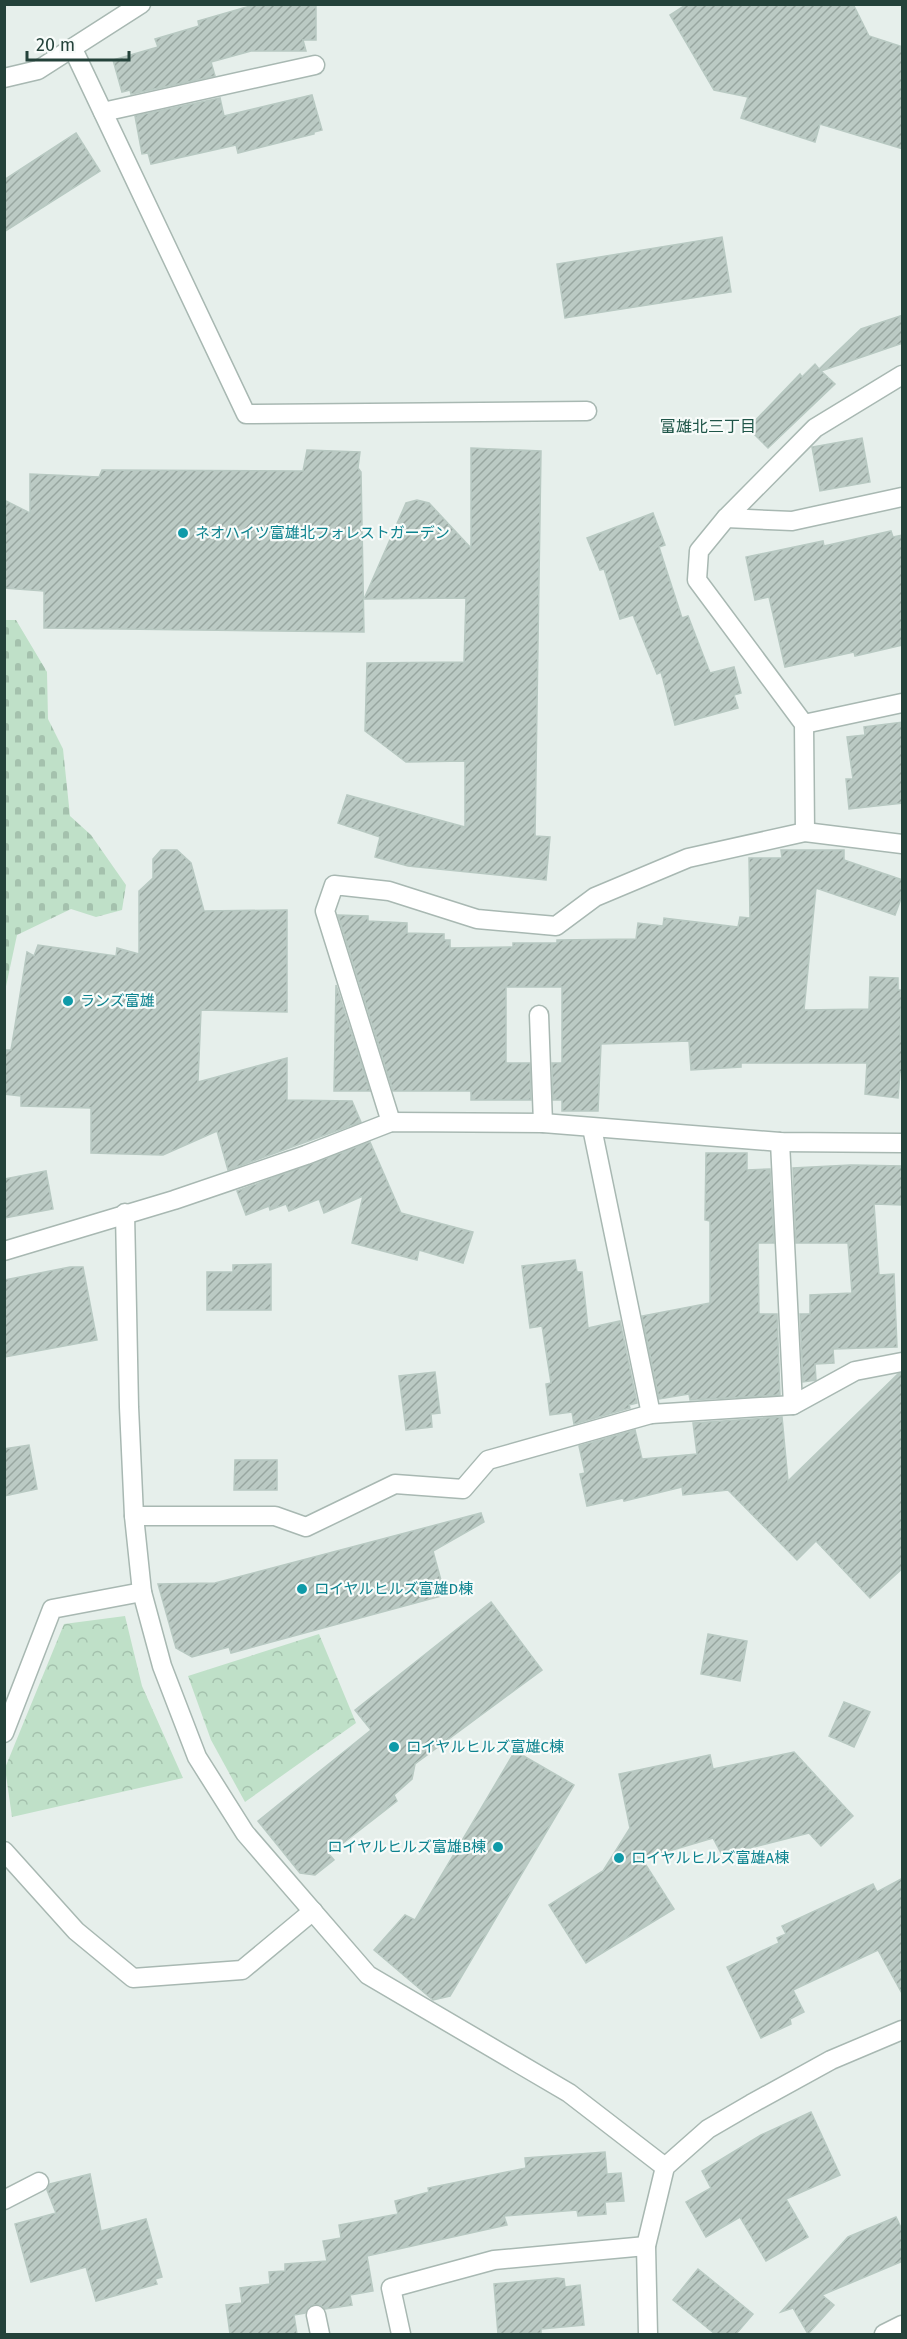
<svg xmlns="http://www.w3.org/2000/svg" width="907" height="2339" font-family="'Fira Sans','Noto Sans JP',sans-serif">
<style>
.cemetery{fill:url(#cemetery-stones)}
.park{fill:url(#park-crowns)}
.building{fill:url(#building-hatch);stroke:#b8c9c2;stroke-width:1.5}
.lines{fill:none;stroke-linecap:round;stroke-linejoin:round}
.minor-casing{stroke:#a8b8b2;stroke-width:21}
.minor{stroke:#fff;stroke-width:18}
.culture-dot{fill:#0f9aa8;stroke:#f7fbf9;stroke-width:2}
.labels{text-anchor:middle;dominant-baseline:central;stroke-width:4.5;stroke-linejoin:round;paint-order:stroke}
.culture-label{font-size:15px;fill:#0d838f;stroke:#f7fbf9;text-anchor:start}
.neighbourhood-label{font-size:16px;fill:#1f5548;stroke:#f7fbf9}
</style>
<defs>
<pattern id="cemetery-stones" width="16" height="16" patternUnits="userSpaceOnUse" patternTransform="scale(1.5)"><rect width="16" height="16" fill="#bfe0c8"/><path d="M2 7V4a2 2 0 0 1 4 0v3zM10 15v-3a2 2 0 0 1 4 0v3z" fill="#a4c1ad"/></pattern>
<pattern id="park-crowns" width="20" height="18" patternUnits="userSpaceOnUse" patternTransform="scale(1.5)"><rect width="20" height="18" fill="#bfe0c8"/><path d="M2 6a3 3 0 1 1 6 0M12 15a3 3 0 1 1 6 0" fill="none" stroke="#a4c1ad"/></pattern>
<pattern id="building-hatch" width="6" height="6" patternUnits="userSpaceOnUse" patternTransform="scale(1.5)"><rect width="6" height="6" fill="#bbcac4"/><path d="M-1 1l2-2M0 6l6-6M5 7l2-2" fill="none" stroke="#98a6a0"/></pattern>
</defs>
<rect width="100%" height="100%" fill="#e6efeb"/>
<path class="cemetery" d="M5,620h11l31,52 1,47 15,30 7,67 21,19 35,50 -4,25 -26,7 -25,-8 -54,26 -12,56z"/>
<g class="park">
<path d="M125,1616l17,70 41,92 -171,39 -7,-49 59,-144z"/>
<path d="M319,1634l37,89 -111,79 -34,-62 -23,-64z"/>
</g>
<g class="building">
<path d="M257,4h59v36h-13l3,11h-55l-40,11 4,14 -84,18 -1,-4 -8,2 -9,-32 45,-13 -3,-8 44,-13 -1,-5z"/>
<path d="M687,4h166l16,32 34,11v102l-83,-25 -5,18 -74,-24 7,-21 -34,-7 -44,-75z"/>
<path d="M312,95l10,35 -8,2v2l-76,19 -2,-8 -85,19 -3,-11 -6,1 -7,-38 85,-18 4,18z"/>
<path d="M76,133l24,38 -96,61v-52z"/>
<path d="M722,237l9,55 -166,26 -8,-54z"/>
<path d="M903,315v28l-82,28 14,13 -67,64 -20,-20 52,-54 2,3 13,-13 4,5 42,-40z"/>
<path d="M862,438l8,44 -50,9 -8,-44z"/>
<path d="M471,448l70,3 -6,385 15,1 -4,43 -138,-14 -33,-9 5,-20 -42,-14 9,-28 118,32v-66l-59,1 -41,-31 2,-68 97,-1 2,-64 -102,1 42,-96 11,-3 12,3 42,45z"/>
<path d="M307,450l53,2 -2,16 3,4 3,160 -320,-4v-37l-40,-3v-88l26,13v-39l69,3 3,-7 201,1z"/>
<path d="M653,513l12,32 -6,2 23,71 6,-2 22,57 24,-6 7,26 -7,2 4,13 -63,17 -14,-53 -4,2 -24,-59 -13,4 -16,-50 -4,1 -13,-32z"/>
<path d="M891,531l2,6 10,-2v110l-48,11 -1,-4 -69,15 -16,-70 -14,3 -9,-43 77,-16 1,5z"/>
<path d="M903,722v81l-54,6 -3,-30h7l-6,-42 18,-2 -1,-8z"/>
<path d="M161,850h16l14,13 13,48 83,-1v102l-86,-2 -3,72 89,-24v42l65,1 9,21 -133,48 -11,-39 -54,24 -72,-2v-45l-70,-2v-10l-17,-2v-44h7l16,-98 7,4 4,-11 78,11 1,-8 22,6v-63l14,-13v-19z"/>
<path d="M781,850h63v10l59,20v13l-8,22 -79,-27 -12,122 65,-1 1,-32 28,1v12h4l-2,46h3v36h-3l-2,26 -33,-4 2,-31h-126v4l-50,3 -2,-29 -88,3 -3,67h-36v-11h-9l-1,-37h10v-76h-56v76h24l1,37h-60v-9h-78l-55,-176 30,1v5l39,2v10l37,1v6h6v8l63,-1v-4h44v-3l79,-1 2,-16 25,3 1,-8 74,9 2,-10 10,1 -1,-60h33z"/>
<path d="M336,985l34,106h-36z"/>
<path d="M370,1142l31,71 72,19 -10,31 -44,-13 -2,10 -65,-17 11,-47 -39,17 -5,-14 -30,12 -3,-7 -16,6 -1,-4 -23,9 -9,-24z"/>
<path d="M706,1153h41v17l23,-1 4,74h-16l1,71h18l3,81 -90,5 -1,-6 -30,5 -17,-83 68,-13v-82l-5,-1z"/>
<path d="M851,1165l52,1v39l-29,-1 5,71 15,-1 3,73 -64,2 1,14 -19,1 1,16 -13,2 -3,-68h10v-19l42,-2 -4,-50h-52l-3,-75z"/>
<path d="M46,1171l7,38 -49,9v-39z"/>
<path d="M575,1260l2,12h5l6,56 32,-7 17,82 -8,2 1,3 -56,16 -2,-12 -22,3 -4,-31 5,-1 -9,-57 -12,2 -8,-62z"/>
<path d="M271,1264v46h-64v-38h26v-7z"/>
<path d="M70,1267h13l14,73 -93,17v-77z"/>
<path d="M435,1372l5,41 -9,1 1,13 -26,3 -7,-54z"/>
<path d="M903,1373v195l-33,30 -54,-57 -19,19 -69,-70 -45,5 -1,-8 -58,14 -1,-3 -36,8 -7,-32 5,-1 -6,-27 56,-16 7,29 55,-5 -4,-31 89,-6 6,64 110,-107z"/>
<path d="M29,1445l8,44 -33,7v-47z"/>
<path d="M235,1460h42v30h-43z"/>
<path d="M481,1513l3,9 -51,29 12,44 -214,58 -2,-6 -37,10 -16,-9 -18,-64 57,-1z"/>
<path d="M491,1602l51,68 -127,94 -3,15 -18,16 3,6 -68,53 5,6 -19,15 -15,-2 -42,-52 113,-91 -16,-20z"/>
<path d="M708,1634l39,7 -7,40 -39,-7z"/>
<path d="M844,1702l26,10 -16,35 -25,-11z"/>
<path d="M515,1751l59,34 -124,211 -17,4 -59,-50 31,-35 10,5z"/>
<path d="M794,1752l59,64 -32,30 -12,-13 -87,22 -9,-17 -71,21 32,50 -88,54 -37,-58 54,-34 27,-43 -11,-54 91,-19 3,14z"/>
<path d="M903,1878v117l-25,-45 -85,40 11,22 -14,7 1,5 -30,14 -34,-71 52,-24 -2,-5 9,-4 -4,-8 91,-42 4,8z"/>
<path d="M811,2112l29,63 -54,24 22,38 -42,24 -26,-44 -34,20 -20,-35 25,-14 -9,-17 59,-36z"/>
<path d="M605,2152l2,22 14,-1 3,28 -19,1 1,12 -28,2 -1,-6 -73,6 3,9 -140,31 6,35 -23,4 2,10 -27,4 -6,-5 -10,2 -4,7 -11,2 3,19h-67l-4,-29 16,-2 -2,-15 30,-4 -1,-12 16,-1v-7l42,-3 -4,-20 18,-3 -2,-13 59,-11 -3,-13 34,-9 -1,-4 98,-20 -1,-10z"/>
<path d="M90,2174l11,57 45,-12 16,58 -7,2 2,5 -61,17 -10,-34 -55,15 -16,-58 41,-11 -9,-23 3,-6z"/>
<path d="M896,2217l7,15v29l-81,34 12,10 -26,29 -15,-26 -12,4 67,-75z"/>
<path d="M698,2269l55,45 -17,20h-21l-42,-34z"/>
<path d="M557,2278l7,1 1,8 15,-2 4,40 -43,4v4l-43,1 -4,-50z"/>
</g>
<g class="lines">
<g class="minor-casing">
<g id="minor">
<path d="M73,49l173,365 341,-3"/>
<path d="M4,78l34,-8 103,-66"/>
<path d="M103,112l212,-47"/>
<path d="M726,518l89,-90 87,-53"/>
<path d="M804,724l98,-21"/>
<path d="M805,832l-1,-108 -107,-144 2,-29 27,-33 66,3 110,-24"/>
<path d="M539,1015l4,108"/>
<path d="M391,1122l-66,-211 9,-26 55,6 88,28 79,7 39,-29 93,-39 117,-26 97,12"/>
<path d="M592,1128l59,286"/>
<path d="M780,1142l13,263"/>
<path d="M125,1213l4,194 5,109 8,76 20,74 35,91 48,76 123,142 201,118 96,74"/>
<path d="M4,1251l170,-51 132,-45 85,-33 152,1 237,19 122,1"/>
<path d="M134,1516h141l31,11 89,-43 68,5 25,-29 163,-46 142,-9 62,-34 47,-9"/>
<path d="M4,1733l48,-124 90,-17"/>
<path d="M4,1851l72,80 57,47 109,-8 71,-59"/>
<path d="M4,2200l35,-18"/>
<path d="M316,2315l4,19"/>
<path d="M401,2334l-10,-46 103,-28 152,-14"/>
<path d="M648,2334l-2,-88 19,-79 43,-38 43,-25 80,-44 71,-30"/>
<path d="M884,2334l18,-9"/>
</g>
</g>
<use href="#minor" class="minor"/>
</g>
<g class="culture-dot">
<circle cx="183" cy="533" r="6"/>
<circle cx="68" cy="1001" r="6"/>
<circle cx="302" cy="1589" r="6"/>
<circle cx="394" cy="1747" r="6"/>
<circle cx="498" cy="1847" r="6"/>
<circle cx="619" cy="1858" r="6"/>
</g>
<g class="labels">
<g class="culture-label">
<text x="195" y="533">ネオハイツ富雄北フォレストガーデン</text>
<text x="80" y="1001">ランズ富雄</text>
<text x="314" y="1589">ロイヤルヒルズ富雄D棟</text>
<text x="406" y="1747">ロイヤルヒルズ富雄C棟</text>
<text x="486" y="1847" text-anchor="end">ロイヤルヒルズ富雄B棟</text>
<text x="631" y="1858">ロイヤルヒルズ富雄A棟</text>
</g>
<g class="neighbourhood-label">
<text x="708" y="426">富雄北三丁目</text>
</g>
</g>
<rect width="907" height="2339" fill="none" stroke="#24423a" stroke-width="12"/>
<path d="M27 51v9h102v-9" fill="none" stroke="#24423a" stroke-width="3"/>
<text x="36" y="51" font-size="18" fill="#24423a" stroke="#f7fbf9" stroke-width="4.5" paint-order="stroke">20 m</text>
</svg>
